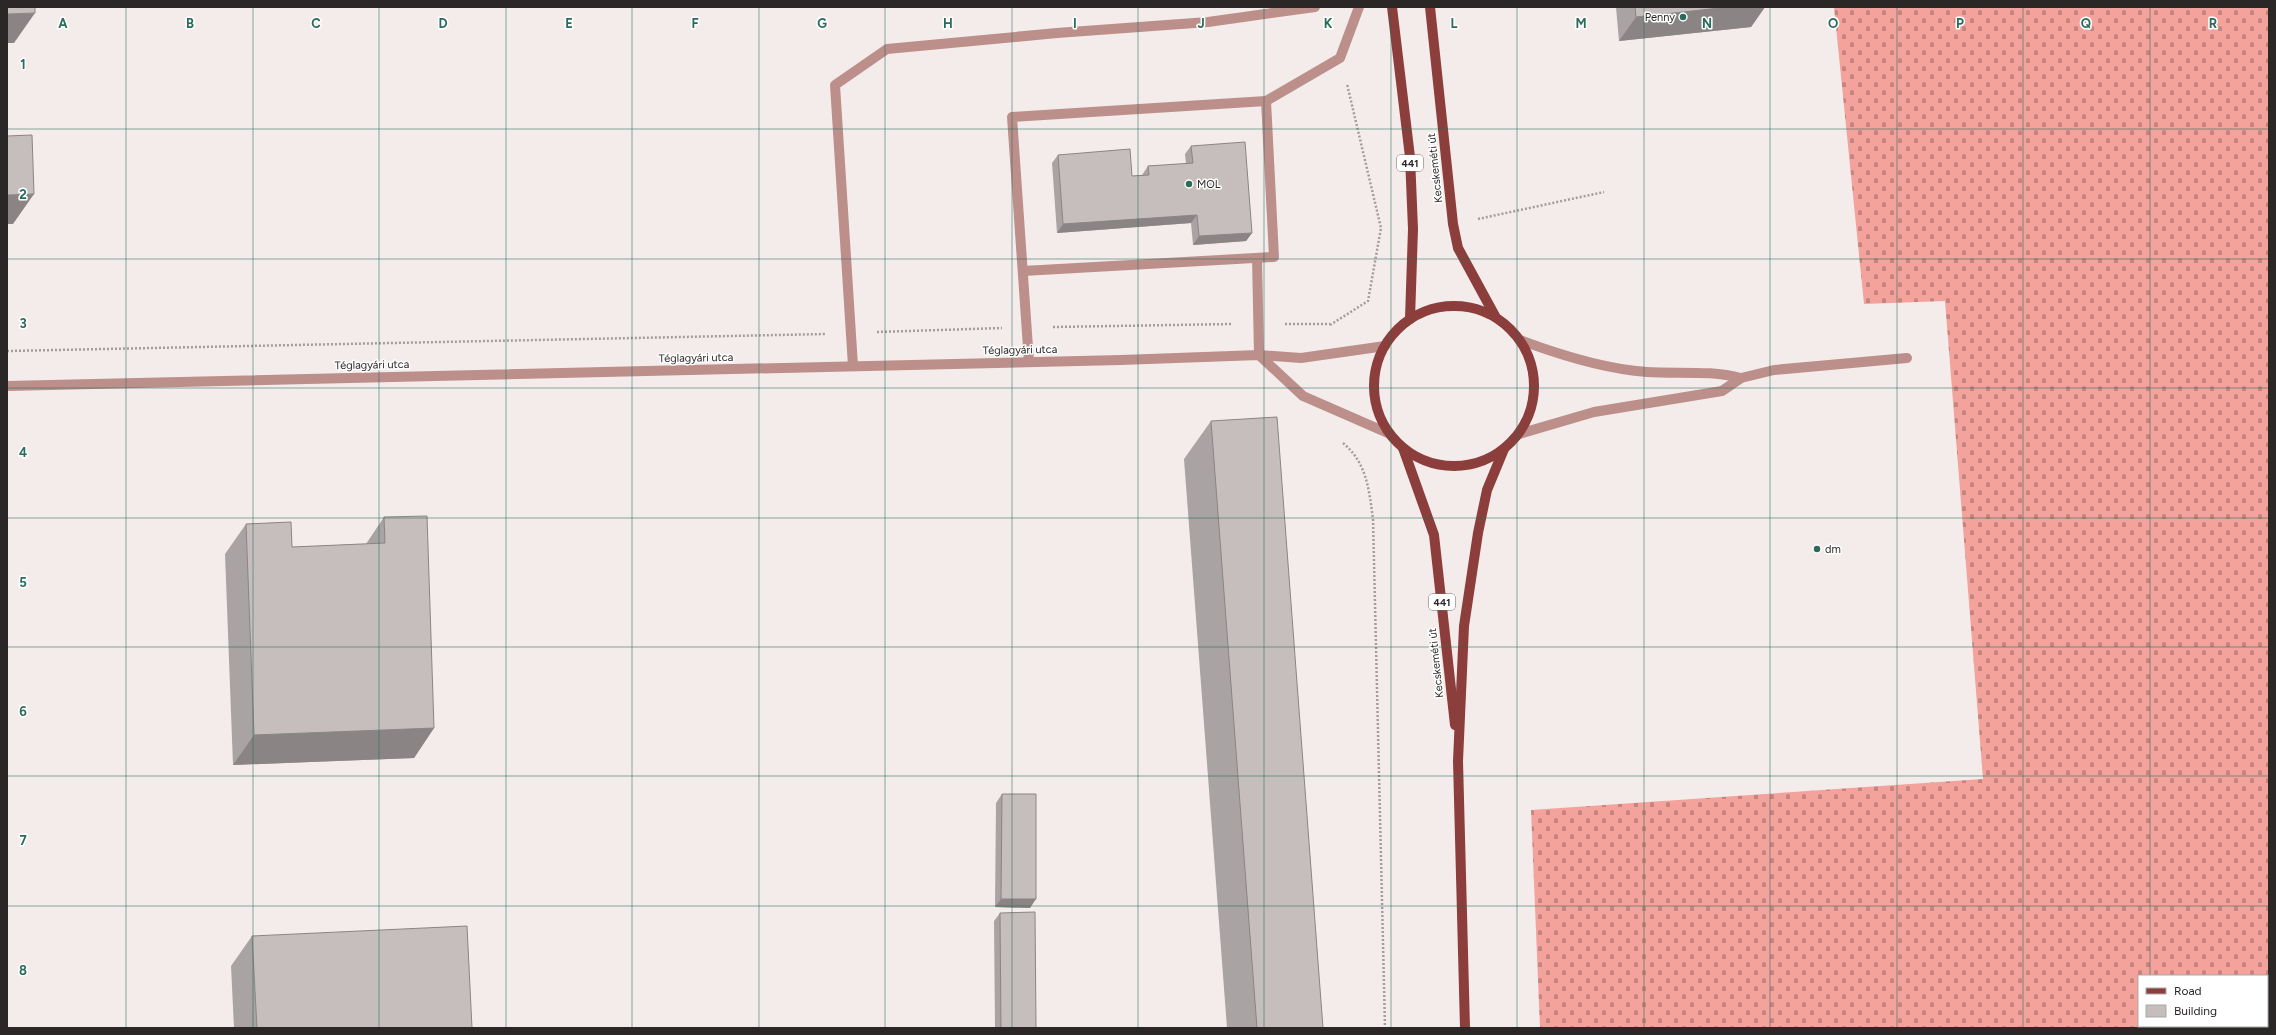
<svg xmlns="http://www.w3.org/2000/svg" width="2276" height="1035" font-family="Figtree,sans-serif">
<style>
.cemetery{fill:url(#cemetery-stones);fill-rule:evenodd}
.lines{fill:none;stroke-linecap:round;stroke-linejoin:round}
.path{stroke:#a29c9b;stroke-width:2.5;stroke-dasharray:2 2;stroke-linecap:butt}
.service{stroke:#bc8f8b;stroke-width:10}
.tertiary{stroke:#bc8f8b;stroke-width:10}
.primary{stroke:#8b3e3b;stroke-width:10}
.wall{fill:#a9a3a3}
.shaded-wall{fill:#8a8584}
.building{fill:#c5bebd;stroke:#8a8584}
.grid{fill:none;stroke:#2a6c5c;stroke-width:1;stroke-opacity:0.55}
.poi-dot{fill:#2a6c5c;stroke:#fff;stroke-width:1.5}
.labels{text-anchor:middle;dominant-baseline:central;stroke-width:3;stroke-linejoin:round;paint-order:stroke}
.shield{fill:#fff;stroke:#6a6867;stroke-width:1}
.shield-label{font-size:10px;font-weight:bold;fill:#2a2726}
.poi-label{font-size:11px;fill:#2a2726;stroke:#fff;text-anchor:start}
.street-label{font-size:11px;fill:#2a2726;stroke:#fff}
.grid-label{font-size:13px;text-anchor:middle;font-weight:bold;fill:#2a6c5c;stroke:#fff;stroke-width:3;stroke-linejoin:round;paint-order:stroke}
</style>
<defs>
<pattern id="cemetery-stones" width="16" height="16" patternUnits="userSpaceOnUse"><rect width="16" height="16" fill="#f3a29c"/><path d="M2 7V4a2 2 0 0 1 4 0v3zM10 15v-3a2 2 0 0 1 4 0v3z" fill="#c5847f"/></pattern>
</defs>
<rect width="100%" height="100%" fill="#f4eceb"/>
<path class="cemetery" d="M1834,7h435v1021h-729l-9,-218 452,-31 -38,-478 -81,3zM2139,976h128v50h-128z"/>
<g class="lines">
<g class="path">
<path d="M1478,219l126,-27"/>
<path d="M1285,324h45"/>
<path d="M1330,325l38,-24 13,-73 -34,-144"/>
<path d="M1053,327l179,-3"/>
<path d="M877,332l125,-4"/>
<path d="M7,351l819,-17"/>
<path d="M1343,443c24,20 26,47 30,76l12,509"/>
</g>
<g class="service">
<path d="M1257,258l2,97"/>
<path d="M1023,271l251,-14 -8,-156"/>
<path d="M1520,340c40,15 84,29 127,32 32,2 63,-2 94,6"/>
<path d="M1029,362l-17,-245 254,-16 74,-43 19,-51"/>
<path d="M853,366l-18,-281 52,-36 170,-16 151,-11 107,-15"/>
<path d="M1519,434l75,-22 128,-21 19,-13 33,-8 133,-12"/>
</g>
<g class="tertiary">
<path d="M1259,355l44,41 87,38"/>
<path d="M7,386l1114,-26 138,-5 42,3 84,-12"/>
</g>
<g class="primary">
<path d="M1392,7l18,150 3,72 -3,90"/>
<path d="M1430,7l23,217 5,24 37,68"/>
<circle cx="1454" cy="386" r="80"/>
<path d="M1403,448l31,87 21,190"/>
<path d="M1465,1028l-7,-267 6,-135 14,-93 9,-43 17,-41"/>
</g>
</g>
<g class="wall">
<path d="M1616,7h149l-14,20 -132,14z"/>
<path d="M1191,146l61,87 -6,8 -53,4 -2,-22 -134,10 -5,-70 6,-8 74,21 10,-1 6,-9 38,-2 -1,-10z"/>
<path d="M1211,421l112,607h-96l-43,-569z"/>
<path d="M384,517l50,211 -20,30 -181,7 -8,-211 21,-30 46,23 74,-3z"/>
<path d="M1002,794l28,114 -35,-1 1,-104z"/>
<path d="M1000,913l36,115h-41l-1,-107z"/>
<path d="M252,936l220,92h-238l-3,-62z"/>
</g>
<g class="shaded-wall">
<path d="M1729,7h36l-14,20 -132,14 17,-24z"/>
<path d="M35,13l-21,30h-7v-29z"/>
<path d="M34,194l-21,30h-6v-29z"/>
<path d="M1197,215l-6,8 -134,10 6,-9z"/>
<path d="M1252,233l-6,8 -53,4 6,-9z"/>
<path d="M434,728l-20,30 -181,7 21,-30z"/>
<path d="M1001,899h35l-6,9 -35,-1z"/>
</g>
<g class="building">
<path d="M7,7h28v6l-28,1z"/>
<path d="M1635,7h94l-93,10z"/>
<path d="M32,135l2,59 -27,1v-59z"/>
<path d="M1245,142l7,91 -53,3 -2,-21 -134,9 -5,-69 72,-6 2,27 17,-1 -1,-9 45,-3 -2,-17z"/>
<path d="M1277,417l46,611h-66l-46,-607z"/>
<path d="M427,516l7,212 -180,7 -8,-211 45,-2 1,25 93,-4 -1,-26z"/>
<path d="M1002,794h34v105h-35z"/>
<path d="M1035,912l1,116h-35l-1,-115z"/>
<path d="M467,926l5,102h-215l-5,-92z"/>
</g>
<path class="grid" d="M126,7v1021M253,7v1021M379,7v1021M506,7v1021M632,7v1021M759,7v1021M885,7v1021M1012,7v1021M1138,7v1021M1264,7v1021M1391,7v1021M1517,7v1021M1644,7v1021M1770,7v1021M1897,7v1021M2023,7v1021M2150,7v969M7,129h2262M7,259h2262M7,388h2262M7,518h2262M7,647h2262M7,776h2262M7,906h2262M2150,1026v2"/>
<g class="poi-dot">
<circle cx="1683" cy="17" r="4"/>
<circle cx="1189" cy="184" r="4"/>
<circle cx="1817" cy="549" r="4"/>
</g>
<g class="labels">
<g class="shield">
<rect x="1397" y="155" width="26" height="16" rx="3"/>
<rect x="1429" y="594" width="26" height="16" rx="3"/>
</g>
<g class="shield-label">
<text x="1410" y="163">441</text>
<text x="1442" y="602">441</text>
</g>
<g class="poi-label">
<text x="1675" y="17" text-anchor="end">Penny</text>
<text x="1197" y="184">MOL</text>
<text x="1825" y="549">dm</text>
</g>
<g class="street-label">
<text transform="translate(1435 168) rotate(-96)">Kecskeméti út</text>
<text transform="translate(1020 350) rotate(-1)">Téglagyári utca</text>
<text transform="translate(696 358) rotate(-1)">Téglagyári utca</text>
<text transform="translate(372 365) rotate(-1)">Téglagyári utca</text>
<text transform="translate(1436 663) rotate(-96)">Kecskeméti út</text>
</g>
</g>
<g class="grid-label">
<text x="63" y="28">A</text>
<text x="190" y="28">B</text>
<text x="316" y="28">C</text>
<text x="443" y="28">D</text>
<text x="569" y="28">E</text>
<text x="695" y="28">F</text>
<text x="822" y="28">G</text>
<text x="948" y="28">H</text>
<text x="1075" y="28">I</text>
<text x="1201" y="28">J</text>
<text x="1328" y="28">K</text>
<text x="1454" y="28">L</text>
<text x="1581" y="28">M</text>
<text x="1707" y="28">N</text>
<text x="1833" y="28">O</text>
<text x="1960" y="28">P</text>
<text x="2086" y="28">Q</text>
<text x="2213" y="28">R</text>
<text x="23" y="69">1</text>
<text x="23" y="199">2</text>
<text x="23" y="328">3</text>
<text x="23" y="457">4</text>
<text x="23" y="587">5</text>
<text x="23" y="716">6</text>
<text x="23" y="845">7</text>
<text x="23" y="975">8</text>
</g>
<rect width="2276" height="1035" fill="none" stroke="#2a2726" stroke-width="16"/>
<rect x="2138" y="975" width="130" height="52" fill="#ffffff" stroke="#aaa9a8"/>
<rect x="2146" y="988" width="20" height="6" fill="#8b3e3b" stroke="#aaa9a8"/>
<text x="2174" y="995" font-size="12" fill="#2a2726">Road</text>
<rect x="2146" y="1005" width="20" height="12" fill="#c5bebd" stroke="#aaa9a8"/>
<text x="2174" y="1015" font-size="12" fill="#2a2726">Building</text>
</svg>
